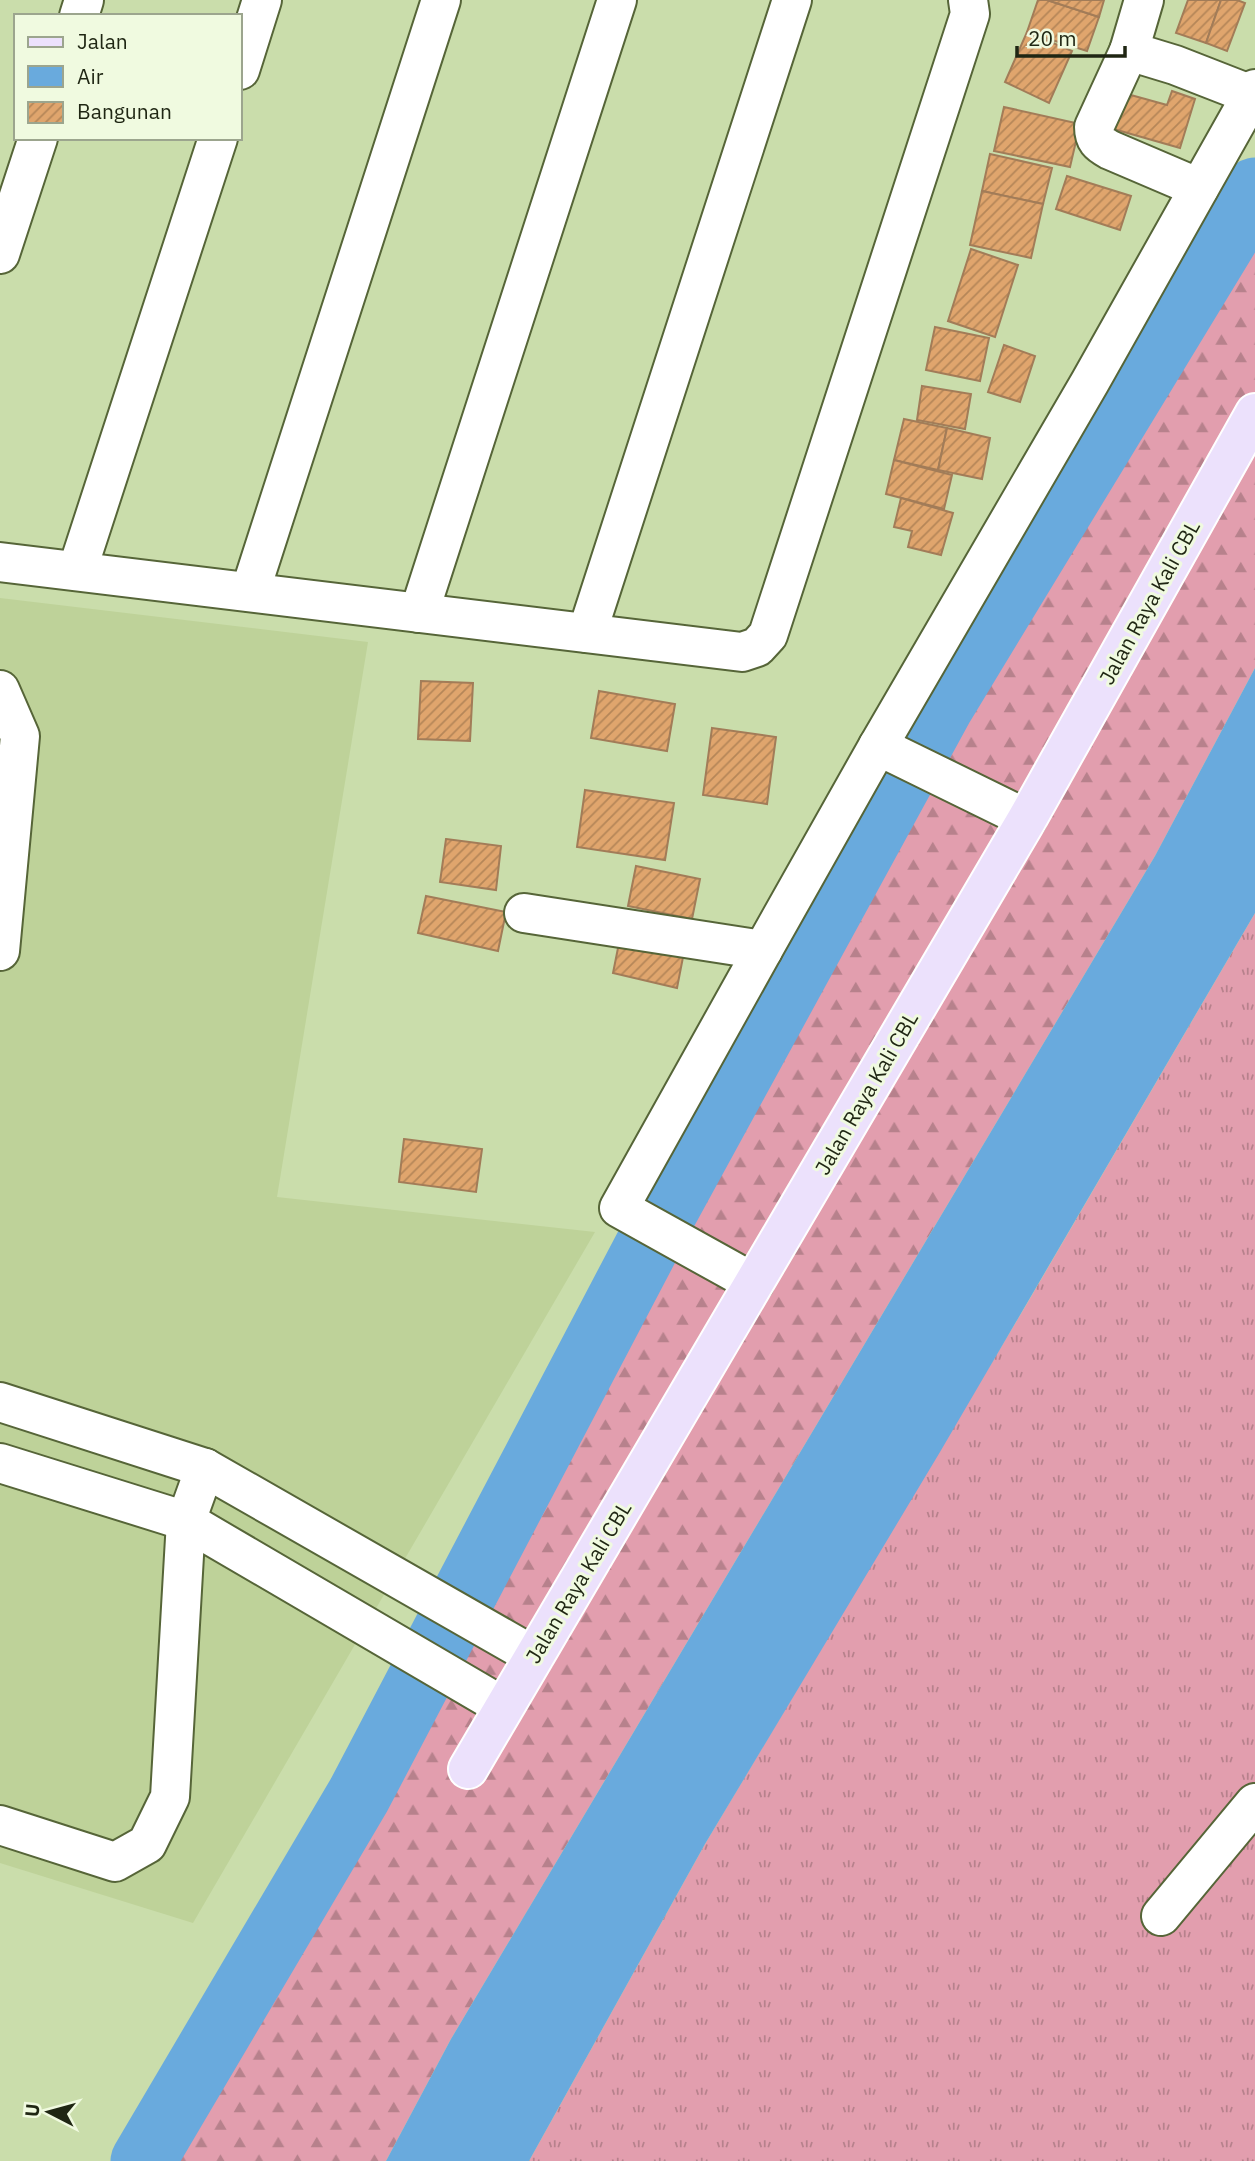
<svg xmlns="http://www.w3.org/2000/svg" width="1255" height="2161" font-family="'IBM Plex Sans',sans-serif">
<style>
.built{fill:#bed299}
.grass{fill:url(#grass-tufts)}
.forest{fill:url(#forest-firs)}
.water{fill:#69aadd}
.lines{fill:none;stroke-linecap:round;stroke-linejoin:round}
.river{stroke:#69aadd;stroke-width:65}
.building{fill:url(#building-hatch);stroke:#a27c58;stroke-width:2}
.minor-casing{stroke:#566538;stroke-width:42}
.major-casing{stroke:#fff;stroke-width:42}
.minor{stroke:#fff;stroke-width:38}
.major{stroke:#ece1fc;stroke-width:38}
.labels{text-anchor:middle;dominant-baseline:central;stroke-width:6;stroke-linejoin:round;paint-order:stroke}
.street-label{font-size:21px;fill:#1f2613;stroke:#f0fae0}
</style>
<defs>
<pattern id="grass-tufts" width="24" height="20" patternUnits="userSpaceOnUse" patternTransform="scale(1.75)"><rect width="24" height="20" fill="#e29eae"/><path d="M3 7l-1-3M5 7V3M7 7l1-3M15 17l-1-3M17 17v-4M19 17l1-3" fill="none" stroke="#b7818c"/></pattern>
<pattern id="forest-firs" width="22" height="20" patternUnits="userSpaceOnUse" patternTransform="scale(1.75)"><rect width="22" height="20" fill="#e29eae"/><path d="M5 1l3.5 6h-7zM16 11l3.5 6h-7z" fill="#b7818c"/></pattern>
<pattern id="building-hatch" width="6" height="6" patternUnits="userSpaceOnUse" patternTransform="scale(1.75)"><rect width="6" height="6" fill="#e0a56d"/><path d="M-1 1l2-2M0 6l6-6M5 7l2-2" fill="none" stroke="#b58658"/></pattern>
</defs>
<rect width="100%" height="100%" fill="#caddab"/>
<path class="built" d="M0,598l368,44 -91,555 318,35 -402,691 -193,-60z"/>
<path class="grass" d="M1255,913v1248h-726l176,-317 320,-537z"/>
<path class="forest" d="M1255,210v458l-100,188 -704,1183 -65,122h-245z"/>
<path class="water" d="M1255,668v245l-315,539 -235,392 -176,317h-143l65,-122 704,-1183z"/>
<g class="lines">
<path class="river" d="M143,2161l216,-366 306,-583 277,-507 313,-515"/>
</g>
<g class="building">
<path d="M1038,0h9l52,17 -12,34 -60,-19z"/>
<path d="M1047,0h57l-5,17z"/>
<path d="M1188,0h33l-15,43 -30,-10z"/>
<path d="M1221,0h16l8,3 -18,48 -21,-8z"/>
<path d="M1027,32l45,19 -23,52 -44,-21z"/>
<path d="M1172,91l23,8 -15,49 -70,-20 10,-36 47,13z"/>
<path d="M1004,107l76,17 -10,43 -76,-16z"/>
<path d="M990,154l62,14 -9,36 -61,-13z"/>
<path d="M1067,176l64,20 -11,34 -64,-21z"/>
<path d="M982,191l61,13 -12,54 -61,-13z"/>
<path d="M971,249l47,16 -23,72 -47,-16z"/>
<path d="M935,327l54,11 -9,43 -54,-11z"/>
<path d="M1004,345l31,11 -15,46 -32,-10z"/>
<path d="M922,386l49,8 -6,35 -48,-9z"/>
<path d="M904,419l43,9 -9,42 -44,-10z"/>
<path d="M947,428l43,10 -8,41 -44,-9z"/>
<path d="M894,460l58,15 -8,34 -58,-15z"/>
<path d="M901,498l52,15 -12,42 -33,-8 4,-16 -18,-4z"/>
<path d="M421,681l52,2 -3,58 -52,-2z"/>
<path d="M599,691l76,13 -8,47 -76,-13z"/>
<path d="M712,728l64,9 -9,67 -64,-9z"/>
<path d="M585,790l89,13 -9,57 -88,-13z"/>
<path d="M446,839l55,7 -5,44 -56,-8z"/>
<path d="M636,866l64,13 -8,40 -64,-13z"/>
<path d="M426,896l80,16 -8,39 -80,-18z"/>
<path d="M620,938l64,14 -7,36 -64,-15z"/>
<path d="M404,1139l78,10 -6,43 -77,-10z"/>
</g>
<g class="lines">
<g class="minor-casing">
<g id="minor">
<path d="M1144,0l-15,51 46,14 77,30"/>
<path d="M79,16l5,-16"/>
<path d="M1129,51l-35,76c0,13 5,17 16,23l89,38"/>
<path d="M240,70l22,-70"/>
<path d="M0,254l38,-116"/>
<path d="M0,562l742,90 15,-5 11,-12 202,-621 -2,-14"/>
<path d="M77,571l141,-433"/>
<path d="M250,592l191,-592"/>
<path d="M419,613l198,-613"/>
<path d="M587,633l205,-633"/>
<path d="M0,690l20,46 -20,215"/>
<path d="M1027,819l-149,-73 212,-364 165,-293"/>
<path d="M524,913l239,37 115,-204"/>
<path d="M754,1283l-135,-75 144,-258"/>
<path d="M0,1402l205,66 329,188"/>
<path d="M0,1463l186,58 318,186"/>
<path d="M0,1825l115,37 32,-18 23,-47 16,-276 19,-53"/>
<path d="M1161,1916l94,-113"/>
</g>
</g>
<g class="major-casing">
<path id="major" d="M468,1769l559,-950 228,-406"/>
</g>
<use href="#minor" class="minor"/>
<use href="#major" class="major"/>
</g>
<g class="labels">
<g class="street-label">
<text transform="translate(1149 602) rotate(-61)">Jalan Raya Kali CBL</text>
<text transform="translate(866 1093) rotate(-60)">Jalan Raya Kali CBL</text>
<text transform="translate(578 1582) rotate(-59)">Jalan Raya Kali CBL</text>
</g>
</g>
<rect x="14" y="14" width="228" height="126" fill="#f0fae0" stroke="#9ca58e" stroke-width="2"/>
<rect x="28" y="37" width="35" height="10" fill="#ece1fc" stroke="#9ca58e" stroke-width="2"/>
<text x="77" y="49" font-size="21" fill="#1f2613">Jalan</text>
<rect x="28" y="66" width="35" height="21" fill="#69aadd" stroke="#9ca58e" stroke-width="2"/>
<text x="77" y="84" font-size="21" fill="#1f2613">Air</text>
<rect x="28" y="102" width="35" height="21" fill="url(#building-hatch)" stroke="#9ca58e" stroke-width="2"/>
<text x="77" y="119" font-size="21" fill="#1f2613">Bangunan</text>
<g transform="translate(49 2112) rotate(276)" stroke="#f0fae0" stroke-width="5" paint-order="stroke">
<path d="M0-5L12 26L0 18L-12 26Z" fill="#1f2613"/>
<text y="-10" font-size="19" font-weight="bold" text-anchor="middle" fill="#1f2613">U</text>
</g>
<path d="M1017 46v10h108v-10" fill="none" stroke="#1f2613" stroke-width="3.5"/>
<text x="1028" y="46" font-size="21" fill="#1f2613" stroke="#f0fae0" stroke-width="5" paint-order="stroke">20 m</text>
</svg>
